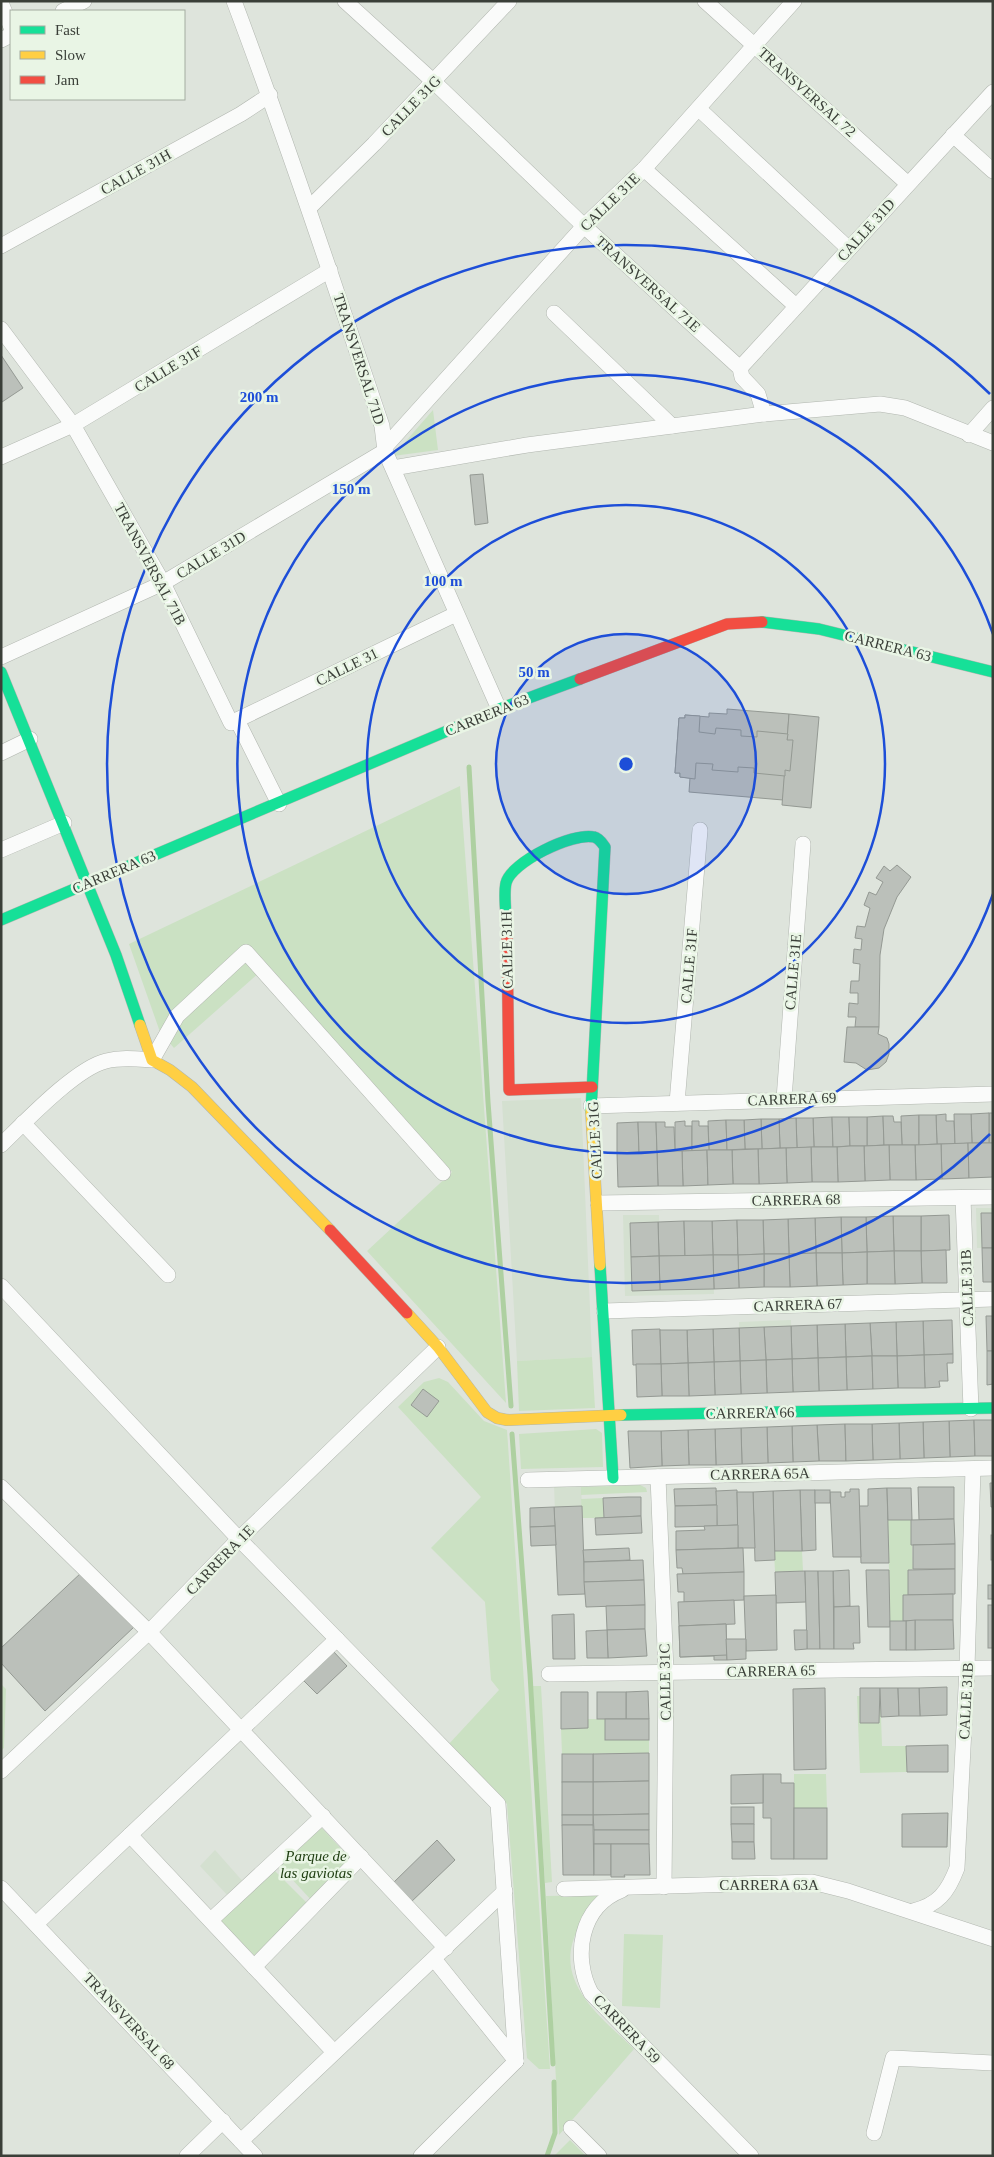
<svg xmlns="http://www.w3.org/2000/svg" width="994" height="2157" font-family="'Times New Roman',serif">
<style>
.built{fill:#d4e0d0}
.green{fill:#cbe1c3}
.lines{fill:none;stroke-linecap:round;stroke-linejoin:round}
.stream{stroke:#aed0a1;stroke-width:5}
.building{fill:#bbc0ba;stroke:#949993}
.street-casing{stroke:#b1b6af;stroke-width:16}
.fast-casing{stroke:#b1b6af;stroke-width:12}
.slow-casing{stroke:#b1b6af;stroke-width:12}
.jam-casing{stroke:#b1b6af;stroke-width:12}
.street{stroke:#fafbfa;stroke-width:15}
.fast{stroke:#16e098;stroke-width:11}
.slow{stroke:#ffcf43;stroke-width:11}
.jam{stroke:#f24e42;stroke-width:11}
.ring{fill:none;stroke:#1d4ed8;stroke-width:2.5}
.labels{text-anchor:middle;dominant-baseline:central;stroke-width:5;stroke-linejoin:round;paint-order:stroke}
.street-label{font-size:15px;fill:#3a3f38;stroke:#e9f5e5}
.park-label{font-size:15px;font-style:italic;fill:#203f13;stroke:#e9f5e5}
.centre{fill:#1d4ed8;stroke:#e9f5e5;stroke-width:2.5}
.ring-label{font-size:15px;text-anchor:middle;font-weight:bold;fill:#1d4ed8;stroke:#e9f5e5;stroke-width:5;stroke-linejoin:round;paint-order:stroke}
</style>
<rect width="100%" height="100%" fill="#dee4dc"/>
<g class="built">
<path d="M581,1098l11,259 -75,4 -15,-260z"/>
<path d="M976,1208h17v40h-16z"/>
<path d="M623,1215h36l1,41 53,-1 1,39 -89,2z"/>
<path d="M791,1320l1,39 -52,2 -1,-39z"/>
<path d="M581,1483l4,111 -27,1 -4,-111z"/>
<path d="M215,1850l31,35 -15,14 -31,-33z"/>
</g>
<g class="green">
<path d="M433,410l5,40 -45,6z"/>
<path d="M460,786l46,617 -139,-152 85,-79 -184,-207 -94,83 -14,-16 -31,-88z"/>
<path d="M592,1357l3,51 -76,3 -2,-50z"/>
<path d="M439,1378l9,4 36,39 23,9 43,639h-11l-12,-11 -20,-254 -60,-58 52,-56 -8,-10 -6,-78 -54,-54 50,-51 -83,-90 26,-25z"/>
<path d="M596,1429l6,4 1,34 -82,2 -2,-35z"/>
<path d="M640,1485l6,3 1,4 -66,3v-8z"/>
<path d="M603,1498l1,20h-22l-1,-19z"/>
<path d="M888,1520h23l2,49 -5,1v25h-5v26h-13z"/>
<path d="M774,1551h28l1,20 -28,1z"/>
<path d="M1,1684l5,5 -2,59 -3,3z"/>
<path d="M533,1686h8l11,196 -7,1z"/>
<path d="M880,1688l2,58h24l1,26 -47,1 -3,-77h3v27h19z"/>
<path d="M588,1719h17l1,21h43v13l-87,1 -1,-25 27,-1z"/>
<path d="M794,1774h32l1,34h-33z"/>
<path d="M320,1826l35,38 -42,38 -35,-38z"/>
<path d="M273,1869l36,36 -53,52 -38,-38z"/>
<path d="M601,1895c-7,10 -16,20 -22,32 -29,53 21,89 55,122l-75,86 -13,-239z"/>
<path d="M624,1934l39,1 -3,73 -38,-2z"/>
<path d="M570,2140l16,16h-32z"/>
</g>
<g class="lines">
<g class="stream">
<path d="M469,767l19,335 23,304"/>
<path d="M512,1434l18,240 23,390"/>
<path d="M547,2156l8,-23 -1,-51"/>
</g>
</g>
<g class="building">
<path d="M1,355l22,33 -21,14 -1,-1z"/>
<path d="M483,474l5,49 -13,2 -5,-50z"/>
<path d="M727,709l62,5 -6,86 -94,-8 1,-14 -10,-1v-4h-5l4,-55h6v-3l24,2v-4l18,1z"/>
<path d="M789,714l30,3 -8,91 -29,-3z"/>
<path d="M685,715l15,1 -1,16 16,2 1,-6 25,2v6l16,1v-6l31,3 -1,6h6l-3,31 -5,-1v6l-31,-3v-5l-16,-1v5l-26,-2 1,-6 -17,-1 -1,16 -15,-2v-4h-5l4,-55h6z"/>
<path d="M897,865l14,12 -14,20 -13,32 -4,26 -1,72h-24l1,-10h-8l1,-14 9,1v-11h-8l1,-12h8l1,-17 -7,-1 1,-14 7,1 1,-11 -7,-1 2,-12 8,1 5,-19 -6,-3 5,-13 7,3 7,-13 -7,-4 8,-12 6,5z"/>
<path d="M847,1027h32l-1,7 9,4 2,6v10l-3,8 -7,6 -12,2 -11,-7 -12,-1z"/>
<rect x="989" y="1113" width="4" height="30"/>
<path d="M989,1113v30h-17l-1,-29z"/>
<path d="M946,1114v7h8l1,23h-18l-1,-29z"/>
<path d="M954,1114h17l1,29 -17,1z"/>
<path d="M919,1115v30h-17l-1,-29z"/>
<path d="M919,1115h17l1,29 -18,1z"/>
<path d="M883,1116l1,29 -17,1v-29z"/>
<path d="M883,1116h10l1,6h7l1,23h-18z"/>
<path d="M832,1117l1,30h-19l-1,-29z"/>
<path d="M832,1117h17l1,29 -17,1z"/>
<path d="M849,1117h18v29h-17z"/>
<path d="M796,1118h17l1,29 -17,1z"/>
<path d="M796,1118l1,30h-17l-1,-29z"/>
<path d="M761,1119h18l1,29 -18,1z"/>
<path d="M761,1119l1,30h-17l-1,-29z"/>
<path d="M726,1120l1,30h-18l-1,-29z"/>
<path d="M726,1120h18l1,29 -18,1z"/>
<path d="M685,1121v5h7v25h-17v-29z"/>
<path d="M692,1121h7v5h9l1,24 -17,1z"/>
<path d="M638,1122l1,30 -22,1v-30z"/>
<path d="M638,1122h18l1,30h-18z"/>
<path d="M656,1122h9v5h9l1,24 -18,1z"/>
<path d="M968,1143l1,35 -27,1 -1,-35z"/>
<path d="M968,1143h25v34l-24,1z"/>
<path d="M941,1144l1,35 -26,1 -1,-35z"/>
<path d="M889,1145h26l1,35h-26z"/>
<path d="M889,1145l1,35 -25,1 -1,-35z"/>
<path d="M850,1146h14l1,35 -27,1 -1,-35z"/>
<path d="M811,1147h26l1,35h-26z"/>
<path d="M811,1147l1,35 -25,1 -1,-35z"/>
<path d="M786,1148l1,35 -28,1 -1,-35z"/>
<path d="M758,1149l1,35h-26l-1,-34z"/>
<path d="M707,1150l1,35 -25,1 -1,-35z"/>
<path d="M707,1150h25l1,34 -25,1z"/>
<path d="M675,1151h7l1,35h-25l-1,-34z"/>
<path d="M657,1152l1,34 -40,1 -1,-34z"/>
<path d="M981,1213h12v35h-11z"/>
<path d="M949,1215l1,35 -29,1v-35z"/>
<path d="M893,1216h28v35h-27z"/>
<path d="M893,1216l1,35 -27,1 -1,-35z"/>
<path d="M841,1217h25l1,35 -25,1z"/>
<path d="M841,1217l1,36h-26l-1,-35z"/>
<path d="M815,1218l1,35 -27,1 -1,-35z"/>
<path d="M788,1219l1,35h-25l-1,-34z"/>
<path d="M737,1220l1,35h-25l-1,-34z"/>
<path d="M737,1220h26l1,34 -26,1z"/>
<path d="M684,1221l1,35h-26l-1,-34z"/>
<path d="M684,1221h28l1,34 -28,1z"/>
<path d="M658,1222l1,34 -28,1 -1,-34z"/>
<path d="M982,1248h11v34h-10z"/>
<path d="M946,1250l1,33h-25l-1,-32z"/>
<path d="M894,1251h27l1,32 -27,1z"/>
<path d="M894,1251l1,33h-28v-32z"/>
<path d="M867,1252v32l-24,1 -1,-32z"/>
<path d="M816,1253h26l1,32 -26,1z"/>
<path d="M816,1253l1,33 -27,1 -1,-33z"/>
<path d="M764,1254h25l1,33h-26z"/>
<path d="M764,1254v33l-25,1 -1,-33z"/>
<path d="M713,1255h25l1,33 -25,1z"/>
<path d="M713,1255l1,34 -54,1 -1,-34z"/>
<path d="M659,1256l1,34 -28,1 -1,-34z"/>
<path d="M986,1316h7v35h-6z"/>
<path d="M952,1320l1,34 -29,1 -1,-34z"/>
<path d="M923,1321l1,34 -27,1 -1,-34z"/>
<path d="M896,1322l1,34h-25l-2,-33z"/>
<path d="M870,1323l2,33 -26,1 -1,-33z"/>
<path d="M845,1324l1,33 -28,1 -1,-33z"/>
<path d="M817,1325l1,33 -26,1 -1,-33z"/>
<path d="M791,1326l1,33 -26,1 -2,-33z"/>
<path d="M764,1327l2,33 -26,1 -1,-33z"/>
<path d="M739,1328l1,33 -26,1 -1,-33z"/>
<path d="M660,1329l1,35 -28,1 -1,-35z"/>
<path d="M713,1329l1,33 -26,1 -1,-33z"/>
<path d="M660,1330h27l1,33 -27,1z"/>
<path d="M987,1351h6v33l-6,1z"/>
<path d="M953,1354v9h-6l1,18h-9l1,6 -15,1 -1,-33z"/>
<path d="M924,1355l1,33h-27l-1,-32z"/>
<path d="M872,1356l1,33 -26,1 -1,-33z"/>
<path d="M872,1356h25l1,32 -25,1z"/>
<path d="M846,1357l1,33 -28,1 -1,-33z"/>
<path d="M818,1358l1,33 -26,1 -1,-33z"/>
<path d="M792,1359l1,33 -26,1 -1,-33z"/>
<path d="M766,1360l1,33 -26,1 -1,-33z"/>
<path d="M740,1361l1,33 -26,1 -1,-33z"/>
<path d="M714,1362l1,33 -26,1 -1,-33z"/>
<path d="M688,1363l1,33h-27l-1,-32z"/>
<path d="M636,1364h25l1,32 -25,1z"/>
<path d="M423,1389l16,12 -12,16 -16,-12z"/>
<path d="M974,1420l1,36 -25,1 -1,-36z"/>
<path d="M974,1420h19v36h-18z"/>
<path d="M949,1421l1,36 -26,1 -1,-36z"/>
<path d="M923,1422l1,36 -24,1 -1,-36z"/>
<path d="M899,1423l1,36 -27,1 -1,-36z"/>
<path d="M845,1424l1,37h-27l-2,-36z"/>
<path d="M845,1424h27l1,36 -27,1z"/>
<path d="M817,1425l2,36 -26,1 -1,-36z"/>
<path d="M792,1426l1,36 -25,1 -1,-36z"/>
<path d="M767,1427l1,36 -26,1 -1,-36z"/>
<path d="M741,1428l1,36 -26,1 -1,-36z"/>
<path d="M715,1429l1,36h-27l-1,-35z"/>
<path d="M688,1430l1,35 -27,1 -1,-35z"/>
<path d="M628,1431h33l1,35 -32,2z"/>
<path d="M990,1483h3v24h-2z"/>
<path d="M918,1487h36v32l-35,1z"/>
<path d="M716,1488l1,17 -42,1 -1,-17z"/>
<path d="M887,1488l2,75h-28l-2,-57h9v-17z"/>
<path d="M887,1488h24l1,32h-24z"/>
<path d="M850,1489h9l2,68h-28l-3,-65h11v5h4v-5h5z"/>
<path d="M737,1490l1,35 -21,1 -1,-35z"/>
<path d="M800,1490h15l1,60 -14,1z"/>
<path d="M800,1490l2,61h-28l-1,-60z"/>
<rect x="815" y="1490" width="15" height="13"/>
<path d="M773,1491l2,69 -20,1 -2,-69z"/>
<path d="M737,1492h16l2,56h-17z"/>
<path d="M628,1497h13v19l-37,2 -1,-20z"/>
<path d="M717,1505v21l-42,1v-21z"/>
<path d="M582,1506l3,88 -27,1 -4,-88z"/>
<path d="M554,1507l1,19 -25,1v-19z"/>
<path d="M641,1516l1,17 -46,2 -1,-17z"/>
<path d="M954,1519l1,25 -44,1v-25z"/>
<path d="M738,1525v23l-62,2v-19l29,-1 -1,-4z"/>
<path d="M555,1526l1,19 -25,1 -1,-19z"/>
<rect x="991" y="1535" width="2" height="25"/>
<path d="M955,1544v25h-42v-24z"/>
<path d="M629,1548l1,12 -46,2 -1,-12z"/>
<path d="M743,1548l1,24 -61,2 -1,-6h-5l-1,-18z"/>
<path d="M643,1560l1,20 -60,2v-20z"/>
<path d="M955,1569v25l-47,1v-25z"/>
<path d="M849,1570l1,36 -16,1 -1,-36z"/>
<path d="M866,1570h23l1,57h-22z"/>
<path d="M805,1571l1,31 -30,1 -1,-31z"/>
<path d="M805,1571h13l2,78h-13z"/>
<path d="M818,1571h15l1,78h-14z"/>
<path d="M82,1572l52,55 -89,84 -44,-48v-15z"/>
<path d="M744,1572v28l-60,2v-10h-6l-1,-18z"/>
<path d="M644,1580l1,25 -59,2 -2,-25z"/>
<rect x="988" y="1585" width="5" height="14"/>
<path d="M953,1594v26l-50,1v-26z"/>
<path d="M776,1595l1,55 -31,1 -2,-55z"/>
<path d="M734,1600l1,24 -56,2 -1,-24z"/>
<path d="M645,1605v24l-38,1 -1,-24z"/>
<rect x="988" y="1605" width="5" height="43"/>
<path d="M859,1606l1,37h-7l1,6h-20v-42z"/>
<path d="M574,1614l1,45h-22l-1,-44z"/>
<path d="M915,1620h38l1,29 -39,1z"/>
<path d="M915,1620v30h-9v-29z"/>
<rect x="890" y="1621" width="16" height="29"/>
<path d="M726,1624l1,36h-13v-4l-34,1 -1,-31z"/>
<path d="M726,1624l1,31 -47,2 -1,-31z"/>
<path d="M645,1629l2,27 -39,2 -1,-28z"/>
<path d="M607,1630l1,28h-21l-1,-27z"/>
<path d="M794,1630h13v19l-12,1z"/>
<path d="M726,1639h20v20l-19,1z"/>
<path d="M333,1651l14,15 -30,28 -15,-15z"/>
<path d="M947,1687v28l-27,1 -1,-28z"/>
<path d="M825,1688l1,81 -32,1 -1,-81z"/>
<path d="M860,1688h20l-1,35h-19z"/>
<path d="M880,1688h18l1,28 -18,1z"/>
<path d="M898,1688h21l1,28h-21z"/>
<path d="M648,1691l1,28h-23v-27z"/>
<path d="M561,1692h27v36l-27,1z"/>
<rect x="597" y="1692" width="29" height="27"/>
<rect x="605" y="1719" width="44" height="21"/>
<path d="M948,1745v27h-41l-1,-26z"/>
<path d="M649,1753v28l-56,1v-28z"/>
<rect x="562" y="1754" width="31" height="28"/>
<path d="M763,1774h18v9h13v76h-23v-41h-8z"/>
<path d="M763,1774v29l-32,1v-29z"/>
<path d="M649,1781v33l-56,1v-33z"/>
<rect x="562" y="1782" width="31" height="33"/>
<rect x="731" y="1807" width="23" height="17"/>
<rect x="794" y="1808" width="33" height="51"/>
<path d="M948,1813l-1,34h-45v-33z"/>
<path d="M649,1814v16h-55l-1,-15z"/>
<rect x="562" y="1815" width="31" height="10"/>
<path d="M731,1824h23v18h-22z"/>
<path d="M562,1825h31l1,50h-31z"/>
<rect x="594" y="1830" width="55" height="14"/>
<path d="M437,1840l18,20 -45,43 -18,-19z"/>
<path d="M732,1842h22l1,17h-23z"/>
<rect x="594" y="1844" width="17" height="31"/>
<path d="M611,1844h38l1,31h-26l1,2h-14z"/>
</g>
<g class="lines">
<g class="street-casing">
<g id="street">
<path d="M234,1c53,141 100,283 148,425l3,25 114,258"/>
<path d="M345,1l89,81 150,144 156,142 2,9 16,17 6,20"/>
<path d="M705,1l203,183"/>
<path d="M1,3l10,24"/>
<path d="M63,11l21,-10"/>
<path d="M1,40l10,-5"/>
<path d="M699,109l150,140"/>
<path d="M953,135l40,36"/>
<path d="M644,169l152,137"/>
<path d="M309,208l65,-64 135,-143"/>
<path d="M1,246l240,-132 29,-19"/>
<path d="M554,313l118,113"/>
<path d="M1,329l72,96 90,158 68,140 6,-3 42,84"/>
<path d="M740,368l253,-276"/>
<path d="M969,435l24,-27"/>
<path d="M385,447l199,-221 60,-57 150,-168"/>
<path d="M1,457l72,-32 257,-155"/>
<path d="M393,468l134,-23 145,-19 92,-12 116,-10 25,4 88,35"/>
<path d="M1,657l162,-74 222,-132"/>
<path d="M237,720l219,-106"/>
<path d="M1,753l29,-14"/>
<path d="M1,850l63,-27"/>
<path d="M784,1099l19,-255"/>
<path d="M677,1103l23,-273"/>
<path d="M591,1106l402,-12"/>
<path d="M23,1123l145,152"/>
<path d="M1,1145c24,-23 75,-77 105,-84 16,-4 31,-2 46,-1l25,-44 69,-64 197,221"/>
<path d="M963,1198l8,211"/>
<path d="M598,1203l395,-6"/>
<path d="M1,1286l238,253 259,265 18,257"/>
<path d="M604,1311l389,-12"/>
<path d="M658,1477l8,195 -2,215"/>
<path d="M528,1480l465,-12"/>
<path d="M1,1487l148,145 297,316"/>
<path d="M549,1674l444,-6"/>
<path d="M1,1771l148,-139 90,-93 199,-192"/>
<path d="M130,1835l204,217"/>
<path d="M1,1888l254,268"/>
<path d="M564,1889l248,-7 36,9 145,48"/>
<path d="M622,1890c-42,16 -50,67 -31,103l160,163"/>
<path d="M913,1911c25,-6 35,-19 44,-43l10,-200 6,-199"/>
<path d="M211,1920l112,-104"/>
<path d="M36,1924l301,-285"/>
<path d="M434,1959l82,102"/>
<path d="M254,1967l107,-110"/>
<path d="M571,2128l28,28"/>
<path d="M874,2133l19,-75 100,5"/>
<path d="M241,2141l264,-250"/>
<path d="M187,2156l36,-35"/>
<path d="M421,2156l95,-95"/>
</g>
</g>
<g class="fast-casing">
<g id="fast">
<path d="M762,622l57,7 174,43"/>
<path d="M1,672l115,283 24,70"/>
<path d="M1,920l498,-211 81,-30"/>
<path d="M507,933c0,-14 -4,-37 -1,-50 5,-21 67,-51 88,-46 5,1 8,6 11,10l-14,264"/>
<path d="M600,1265l13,213"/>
<path d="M621,1415l372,-7"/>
</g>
</g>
<g class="slow-casing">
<g id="slow">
<path d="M140,1025l12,35 18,10 22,17 138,143"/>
<path d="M591,1111l9,154"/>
<path d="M407,1313l31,34 49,65 10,6 10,2 114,-5"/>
</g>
</g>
<g class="jam-casing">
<g id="jam">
<path d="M580,679l147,-55 35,-2"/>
<path d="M507,933l2,157 83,-3"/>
<path d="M330,1230l77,83"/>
</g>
</g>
<use href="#street" class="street"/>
<use href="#fast" class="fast"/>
<use href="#slow" class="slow"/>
<use href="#jam" class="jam"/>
</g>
<circle cx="626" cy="764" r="130" fill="#1d4ed8" fill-opacity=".12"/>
<g class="ring">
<circle cx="626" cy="764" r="130"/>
<circle cx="626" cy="764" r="259"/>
<path d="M993 894A389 389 0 1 1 993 634"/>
<path d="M990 1134A519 519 0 1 1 990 394"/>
</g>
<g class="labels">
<g class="street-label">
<text transform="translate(807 92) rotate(42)">TRANSVERSAL 72</text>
<text transform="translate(411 106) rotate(-46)">CALLE 31G</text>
<text transform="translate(136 172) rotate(-29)">CALLE 31H</text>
<text transform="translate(610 202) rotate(-44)">CALLE 31E</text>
<text transform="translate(866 230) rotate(-48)">CALLE 31D</text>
<text transform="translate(648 284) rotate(42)">TRANSVERSAL 71E</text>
<text transform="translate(359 359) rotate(72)">TRANSVERSAL 71D</text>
<text transform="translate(168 369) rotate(-31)">CALLE 31F</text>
<text transform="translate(211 555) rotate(-31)">CALLE 31D</text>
<text transform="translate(150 564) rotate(62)">TRANSVERSAL 71B</text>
<text transform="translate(888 646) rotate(14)">CARRERA 63</text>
<text transform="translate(347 667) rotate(-26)">CALLE 31</text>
<text transform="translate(487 715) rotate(-22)">CARRERA 63</text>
<text transform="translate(114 872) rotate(-23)">CARRERA 63</text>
<text transform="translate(507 950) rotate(-91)">CALLE 31H</text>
<text transform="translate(689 966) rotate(-85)">CALLE 31F</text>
<text transform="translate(793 972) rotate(-85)">CALLE 31E</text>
<text transform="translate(792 1099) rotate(-2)">CARRERA 69</text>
<text transform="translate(595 1140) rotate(-93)">CALLE 31G</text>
<text transform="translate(796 1200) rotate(-1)">CARRERA 68</text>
<text transform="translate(967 1288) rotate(-92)">CALLE 31B</text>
<text transform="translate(798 1305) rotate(-2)">CARRERA 67</text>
<text transform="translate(750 1413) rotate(-1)">CARRERA 66</text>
<text transform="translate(760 1474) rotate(-1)">CARRERA 65A</text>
<text transform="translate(220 1560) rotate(-46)">CARRERA 1E</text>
<text transform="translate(771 1671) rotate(-1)">CARRERA 65</text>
<text transform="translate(665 1682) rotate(-91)">CALLE 31C</text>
<text transform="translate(966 1701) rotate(-87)">CALLE 31B</text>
<text x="769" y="1885">CARRERA 63A</text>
<text transform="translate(129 2021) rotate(47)">TRANSVERSAL 68</text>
<text transform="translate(627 2029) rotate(46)">CARRERA 59</text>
</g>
<g class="park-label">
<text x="316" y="1856">Parque de<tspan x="316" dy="17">las gaviotas</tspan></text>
</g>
</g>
<circle cx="626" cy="764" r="8" class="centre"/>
<g class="ring-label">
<text x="259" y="402">200 m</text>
<text x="351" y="494">150 m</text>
<text x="443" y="586">100 m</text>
<text x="534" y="677">50 m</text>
</g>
<rect width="994" height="2157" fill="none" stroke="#3a3f38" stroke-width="5"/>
<rect x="10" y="10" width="175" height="90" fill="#e9f5e5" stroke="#a3aca0"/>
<rect x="20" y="26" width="25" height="8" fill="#16e098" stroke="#a3aca0"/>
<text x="55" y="35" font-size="15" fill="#3a3f38">Fast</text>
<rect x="20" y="51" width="25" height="8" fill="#ffcf43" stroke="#a3aca0"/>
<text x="55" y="60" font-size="15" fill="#3a3f38">Slow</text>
<rect x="20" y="76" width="25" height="8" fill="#f24e42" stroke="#a3aca0"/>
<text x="55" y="85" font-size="15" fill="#3a3f38">Jam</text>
</svg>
